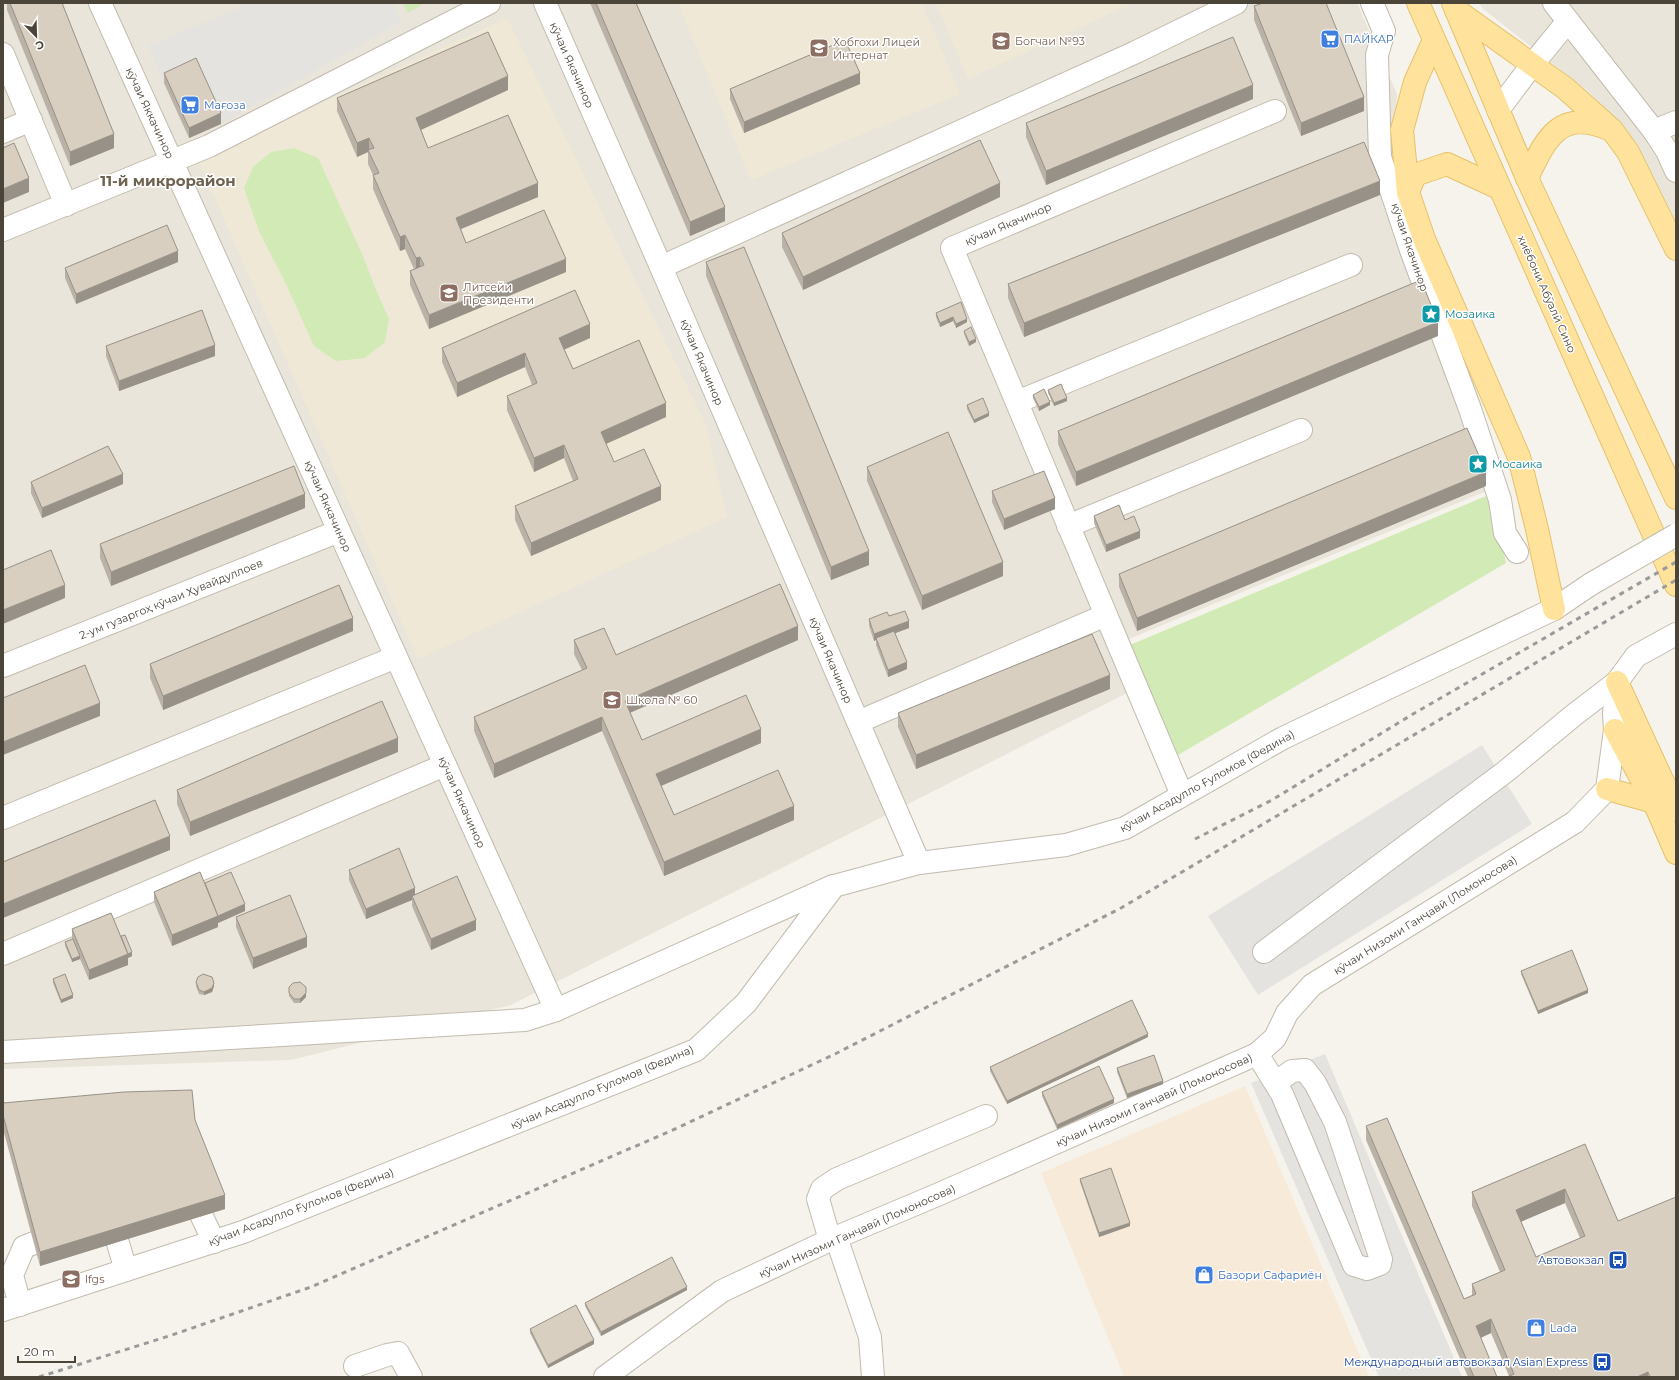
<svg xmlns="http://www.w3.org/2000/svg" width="1679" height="1380" font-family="Montserrat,sans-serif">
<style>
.residential{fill:#eae5da}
.commercial{fill:#f7ead8}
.education{fill:#efe8d6}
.park{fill:#d2eab5}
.parking{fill:#e5e3e0}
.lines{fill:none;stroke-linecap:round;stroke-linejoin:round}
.minor-casing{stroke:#c2bbae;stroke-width:24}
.major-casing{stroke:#e6c16a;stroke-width:24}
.minor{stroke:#fff;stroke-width:22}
.major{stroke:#ffe39c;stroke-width:22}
.rail{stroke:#9a9a9a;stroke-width:3;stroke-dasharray:5 5;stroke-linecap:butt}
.minor-bridge-casing{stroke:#c2bbae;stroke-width:24;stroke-linecap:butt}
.minor-bridge{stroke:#fff;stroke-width:22}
.wall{fill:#bab2a6;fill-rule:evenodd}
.shaded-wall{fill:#979187}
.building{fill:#d8cfc1;stroke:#979187;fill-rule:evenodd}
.labels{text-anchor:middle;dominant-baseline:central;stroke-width:3;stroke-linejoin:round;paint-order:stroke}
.shop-label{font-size:11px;fill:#366cbe;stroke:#fff;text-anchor:start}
.education-label{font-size:11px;fill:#785e54;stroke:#fff;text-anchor:start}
.street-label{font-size:11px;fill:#4b4439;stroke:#fff}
.culture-label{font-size:11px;fill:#0d838f;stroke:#fff;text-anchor:start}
.transit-label{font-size:11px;fill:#164399;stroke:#fff;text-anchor:end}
.district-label{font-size:15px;font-weight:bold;fill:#6e6250;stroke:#fff}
</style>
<rect width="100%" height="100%" fill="#f6f3ec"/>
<g class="residential">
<path d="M3,3h1354l40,91 -5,86 114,303 -394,163 17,46 -618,313 -220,55 -288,9z"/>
<path d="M1479,3h197v218l-40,-79 -46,-49 -108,-85z"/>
</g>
<path class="commercial" d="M1245,1086l124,291h-245l-83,-204z"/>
<g class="education">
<path d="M678,3h244l38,91 -209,86z"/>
<path d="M936,3h197l-165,76z"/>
<path d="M507,18l199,407 21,92 -309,142 -220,-499z"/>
</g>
<g class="park">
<path d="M403,3h22l-17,10z"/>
<path d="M294,148l24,10 45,98 13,34 13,29 -4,23 -20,16 -29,3 -22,-15 -27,-60 -28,-55 -15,-43 9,-21 18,-15z"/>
<path d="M1491,494l15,69 -328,192 -48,-110z"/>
</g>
<g class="parking">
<path d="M251,3h142l8,19 -180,102 -25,-55 -32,14 -16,-37z"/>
<path d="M1482,745l50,79 -274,171 -50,-79z"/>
<path d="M1325,1054l137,323h-83l-128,-294z"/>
</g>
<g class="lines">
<g class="minor-casing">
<g id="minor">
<path d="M100,3l456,1007"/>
<path d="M545,3l116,264 258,596"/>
<path d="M1372,3l12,28 -7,24 3,102 31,93 59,159 30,91 5,33 12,19"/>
<path d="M1554,3l100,128 13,20 9,20"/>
<path d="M3,54l63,151"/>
<path d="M1498,110l34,-45 36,-44"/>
<path d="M1654,131l22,-9"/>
<path d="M3,132l28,-12"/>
<path d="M3,230l206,-84 280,-143"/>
<path d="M661,267l475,-215 100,-49"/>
<path d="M1017,402l334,-137"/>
<path d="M1068,526l233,-96"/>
<path d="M1106,615l76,180"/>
<path d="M3,666l336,-135"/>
<path d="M858,722l248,-107 -154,-367 323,-137"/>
<path d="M3,818l393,-161"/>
<path d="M1264,952l241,-180 69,-57 43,-33 19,-26 40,-22"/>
<path d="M3,954l442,-189"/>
<path d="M3,1052l522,-32 31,-10 277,-124"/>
<path d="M1257,1054l25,40 72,171 13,4 13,-5 1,-5 -46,-137 -20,-39 -10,-13 -13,1 -17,12"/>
<path d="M179,1201l17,3 18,38"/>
<path d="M110,1217l16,53"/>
<path d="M836,1237l34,100 3,40"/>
<path d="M830,1240l-12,-41 4,-10 15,-10 149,-63"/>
<path d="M20,1305l-8,-30 12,-28 38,-15"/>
<path d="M3,1310l240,-78 453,-182 50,-47 88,-117 85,-23 147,-18 59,-17 158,-90 271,-129 37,-25"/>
<path d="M355,1366l32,-11 11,-2 13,24"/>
<path d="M605,1377l117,-86 108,-51 107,-45 320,-141 18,-16 12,-25 25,-28 263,-163 32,-33 8,-59 -1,-17 3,-31"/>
</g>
</g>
<g class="major-casing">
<g id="major">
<path d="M1418,3l258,582"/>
<path d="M1453,3l74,175 149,320"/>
<path d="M1456,10l109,78 47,42 16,22 48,97"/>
<path d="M1434,40l-19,42 -13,48 6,62 16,47 95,218 18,72 17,80"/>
<path d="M1527,178c19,-39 32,-70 82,-49"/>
<path d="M1408,192l7,-17 32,-11 52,24"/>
<path d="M1617,682l59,128"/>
<path d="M1615,730l39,72 22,51"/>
<path d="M1607,789l47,13"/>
</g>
</g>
<use href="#minor" class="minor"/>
<use href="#major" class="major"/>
<g class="rail">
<path d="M1195,839l77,-39 141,-86 263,-152"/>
<path d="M39,1377l133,-42 139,-48 364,-158 160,-75 286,-146 555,-328"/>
</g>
<g class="minor-bridge-casing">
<path id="minor-bridge" d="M1591,584l85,-49"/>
</g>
<use href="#minor-bridge" class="minor-bridge"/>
</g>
<g class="wall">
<path d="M7,3h55l52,145 -44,18 -63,-156z"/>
<path d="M590,3h46l89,218 -35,15z"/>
<path d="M1254,6l110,105 -63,25 -47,-116z"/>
<path d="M164,73l57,51 -32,14 -25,-55z"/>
<path d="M860,84l-116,49 -14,-34v-10z"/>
<path d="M508,90l-87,40 7,18 110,49 -77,32 5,14 100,29 -137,57 -19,-44v-14l4,-2 -9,-20 -5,2 -27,-62v-14l-5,-11v-12l-11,5 -20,-46v-13z"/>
<path d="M1253,99l-207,86 -20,-48v-14z"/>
<path d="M1380,195l-356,142 -16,-39v-14z"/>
<path d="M1000,197l-197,93 -21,-43v-14z"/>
<path d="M178,262l-102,42 -11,-26v-10z"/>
<path d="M706,262l163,303 -38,15 -125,-304z"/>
<path d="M961,302l6,20 -11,6 -3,-7 -13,6 -4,-10v-4z"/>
<path d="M964,331l12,11 -7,4 -5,-12z"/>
<path d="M1438,336l-362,150 -18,-42v-13z"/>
<path d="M590,338l-26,11 9,20 93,48 -60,27 8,18 47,38 -130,56 -16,-36v-14l58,-25 -9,-23 -30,14 -27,-62v-14l25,-11 -7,-18 -68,30 -15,-35v-14z"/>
<path d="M106,346l109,10 -96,35 -13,-35z"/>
<path d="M1048,390l19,11 -13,5 -6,-13z"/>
<path d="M1033,395l17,10 -11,6 -6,-13z"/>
<path d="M967,405l22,11 -15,7 -7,-14z"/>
<path d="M867,467l136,109 -81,34 -55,-129z"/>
<path d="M31,482l92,2 -81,34 -11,-25z"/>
<path d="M1486,486l-349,145 -18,-44v-13z"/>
<path d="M992,491l63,18 -51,21 -12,-28z"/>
<path d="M305,508l-194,78 -11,-28v-14z"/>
<path d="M1094,516l31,4 15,18 -34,14 -12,-29z"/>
<path d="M889,616l20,12 -14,5 12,36 -19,8 -12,-32v-5l-2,1 -5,-15v-7z"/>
<path d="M353,631l-190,79 -13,-32v-14z"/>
<path d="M574,640l42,15 182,-15 -168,72 12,28 119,3 -100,43 13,29 120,5 -130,56 -62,-145 -108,47 -20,-47v-14l108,-47 -8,-16z"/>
<path d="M1110,689l-194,80 -18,-42v-14z"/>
<path d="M398,752l-208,84 -13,-32v-14z"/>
<path d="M349,870l66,24 61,36 -45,20 -19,-44v-6l-46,19 -17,-39z"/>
<path d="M205,883l40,28 -27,12v4l-46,19 -18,-44v-10z"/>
<path d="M236,917l71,30 -54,22 -17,-42z"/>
<path d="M72,929l49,7 11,20 -4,2v7l-39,15 -9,-21 -8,3 -7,-16v-4l7,-3z"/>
<path d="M1521,971l67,22 -50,21 -17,-40z"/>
<path d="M53,979l20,19 -12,5 -8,-20z"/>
<path d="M196,982l18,4 -2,6 -8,3 -5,-1 -3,-8z"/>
<path d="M289,993l17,4 -6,6h-6l-5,-7z"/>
<path d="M1148,1037l-141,67 -17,-33v-4z"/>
<path d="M1117,1068l46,16 -36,14 -10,-26z"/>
<path d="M1042,1092l72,11 -57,26 -15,-33z"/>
<path d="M3,1103l192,17 30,89 -185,57 -37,-137z"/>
<path d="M1366,1126l98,173 8,-4v-11l28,-12 -28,-66v-14l113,-48 91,233h-169l2,-1 -18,-43 -11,5 17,39h-29l-102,-237zM1565,1203l15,35 -44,19 -15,-36z"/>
<path d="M1080,1179l50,47 -31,11 -19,-55z"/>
<path d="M687,1290l-86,46 -16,-30v-3z"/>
<path d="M530,1329l64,15 -46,24 -18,-35z"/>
</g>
<g class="shaded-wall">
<path d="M860,73v11l-116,49v-11z"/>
<path d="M508,76v14l-92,42v-14z"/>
<path d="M1253,85v14l-207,86v-14z"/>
<path d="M1364,97v14l-63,25v-13z"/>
<path d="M221,113v11l-32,14v-10z"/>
<path d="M114,134v14l-44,18v-14z"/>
<path d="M369,138v14l-1,-2v2l-11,5v-14z"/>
<path d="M29,178v14l-26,11v-14z"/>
<path d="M1380,181v14l-356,142v-14z"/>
<path d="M538,183v14l-82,34v-13z"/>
<path d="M1000,183v14l-197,93v-13z"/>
<path d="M725,207v14l-35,15v-14z"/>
<path d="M405,235v14l-5,2v-14z"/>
<path d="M178,251v11l-102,42v-10z"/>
<path d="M420,257v14l-4,1v-14z"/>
<path d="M566,259v13l-137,57v-14z"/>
<path d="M953,317v4l-13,6v-4z"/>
<path d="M967,319v3l-11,6v-4z"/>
<path d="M1438,322v14l-362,150v-14z"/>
<path d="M590,324v14l-31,14v-14z"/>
<path d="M976,339v3l-7,4v-4z"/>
<path d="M215,345v11l-96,35v-10z"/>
<path d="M525,353v14l-68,30v-14z"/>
<path d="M1067,398v3l-13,5v-3z"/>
<path d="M1050,402v3l-11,6v-4z"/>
<path d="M666,403v14l-65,29v-14z"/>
<path d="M989,413v3l-15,7v-3z"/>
<path d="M564,445v13l-30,14v-14z"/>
<path d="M1486,472v14l-349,145v-13z"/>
<path d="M123,474v10l-81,34v-10z"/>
<path d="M661,486v14l-130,56v-13z"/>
<path d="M305,494v14l-194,78v-14z"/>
<path d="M1055,498v11l-51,21v-11z"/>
<path d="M1140,531v7l-34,14v-7z"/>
<path d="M869,551v14l-38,15v-13z"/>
<path d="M1003,562v14l-81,34v-14z"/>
<path d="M65,585v13l-62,26v-14z"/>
<path d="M353,618v13l-190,79v-14z"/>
<path d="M909,621v7l-32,12 -1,-2v2l-2,1v-7z"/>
<path d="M798,626v14l-173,75v-14z"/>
<path d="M907,662v7l-19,8v-7z"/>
<path d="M1110,675v14l-194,80v-14z"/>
<path d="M100,703v13l-97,39v-13z"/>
<path d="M602,717v14l-108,47v-14z"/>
<path d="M761,729v14l-105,45v-14z"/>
<path d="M398,738v14l-208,84v-14z"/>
<path d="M794,806v14l-130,56v-14z"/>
<path d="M170,836v14l-167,68v-14z"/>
<path d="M415,888v10l-3,-2v4l-46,19v-10z"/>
<path d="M245,904v7l-27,12v4l-46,19v-11z"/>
<path d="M476,920v10l-45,20v-11z"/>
<path d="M307,937v10l-54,22v-11z"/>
<path d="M132,952v4l-4,2v7l-39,15v-10z"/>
<path d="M80,956v3l-8,3v-3z"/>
<path d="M214,983v3l-2,6 -8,3v-3z"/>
<path d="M1588,990v3l-50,21v-3z"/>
<path d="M306,993v4l-6,6v-4z"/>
<path d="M73,995v3l-12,5v-3z"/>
<path d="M1148,1034v3l-141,67v-3z"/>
<path d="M1163,1081v3l-36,14v-4z"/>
<path d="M1114,1099v4l-57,26v-4z"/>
<path d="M1565,1189v14l-49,21v-14z"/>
<path d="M225,1195v14l-185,57v-14z"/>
<path d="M1130,1223v3l-31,11v-4z"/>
<path d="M687,1287v3l-86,46v-4z"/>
<path d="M1491,1319v14l-15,7v-14z"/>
<path d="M594,1340v4l-46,24v-3z"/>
<path d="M1648,1372v5h-11z"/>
</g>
<g class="building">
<path d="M10,3h52l52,131 -44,18z"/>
<path d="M596,3h40l89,204 -35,15z"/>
<path d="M1263,3h63l38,94 -63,26 -47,-117z"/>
<path d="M488,32l20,44 -92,42 12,30 80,-33 30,68 -82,35 10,25 78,-33 22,49 -137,56 -19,-44 14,-6 -4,-8 -4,1 -11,-23 -5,2 -27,-62 6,-2 -11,-23 6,-2 -5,-10 -12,5 -20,-45z"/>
<path d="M1233,37l20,48 -207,86 -20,-48z"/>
<path d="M845,40l15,33 -116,49 -14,-33z"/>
<path d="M196,58l25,55 -32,15 -25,-55z"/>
<path d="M980,140l20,43 -197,94 -21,-44z"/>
<path d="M1364,142l16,39 -356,142 -16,-39z"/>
<path d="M14,143l15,35 -26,11v-41z"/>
<path d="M167,225l11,26 -102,43 -11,-26z"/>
<path d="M744,247l125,304 -38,16 -125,-305z"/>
<path d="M1421,280l17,42 -362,150 -18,-41z"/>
<path d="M575,290l15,34 -31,14 14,31 66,-29 27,63 -65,29 13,30 30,-13 17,37 -130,57 -16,-37 63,-27 -14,-34 -30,13 -27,-62 30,-13 -12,-30 -68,30 -15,-35z"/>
<path d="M961,302l6,17 -11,5 -3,-7 -13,6 -4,-10z"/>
<path d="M202,310l13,35 -96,36 -13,-35z"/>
<path d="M971,327l5,12 -7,3 -5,-11z"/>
<path d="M1061,384l6,14 -13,5 -6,-13z"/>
<path d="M1044,389l6,13 -11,5 -6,-12z"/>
<path d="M983,398l6,15 -15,7 -7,-15z"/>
<path d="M1467,428l19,44 -349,146 -18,-44z"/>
<path d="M948,432l55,130 -81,34 -55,-129z"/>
<path d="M108,446l15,28 -81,34 -11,-26z"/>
<path d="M294,466l11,28 -194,78 -11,-28z"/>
<path d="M1044,471l11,27 -51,21 -12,-28z"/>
<path d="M1119,505l6,15 9,-4 6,15 -34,14 -12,-29z"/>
<path d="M51,550l14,35 -62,25v-40z"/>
<path d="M780,584l18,42 -173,75 17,39 104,-45 15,34 -105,45 18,41 104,-45 16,36 -130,56 -62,-145 -108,47 -20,-47 113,-49 -13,-28 30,-12 12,27z"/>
<path d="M339,585l14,33 -190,78 -13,-32z"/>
<path d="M905,611l4,10 -35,13 -5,-15 18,-7 2,4z"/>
<path d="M894,631l13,31 -19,8 -12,-32z"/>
<path d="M1092,634l18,41 -194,80 -18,-42z"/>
<path d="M85,665l15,38 -97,39v-44z"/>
<path d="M382,701l16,37 -208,84 -13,-32z"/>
<path d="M155,800l15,36 -167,68v-42z"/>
<path d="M399,848l16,40 -49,21 -17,-39z"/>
<path d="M200,872l18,44 -46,19 -18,-43z"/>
<path d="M231,872l14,32 -27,12 -13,-33z"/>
<path d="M457,876l19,44 -45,19 -19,-43z"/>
<path d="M290,895l17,42 -54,21 -17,-41z"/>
<path d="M111,913l17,41 -39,16 -17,-41z"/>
<path d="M125,935l7,17 -4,2 -7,-18z"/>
<path d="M73,939l7,17 -8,3 -7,-17z"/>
<path d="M1572,950l16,40 -50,21 -17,-40z"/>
<path d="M65,974l8,21 -12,5 -8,-21z"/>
<path d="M203,974l9,3 2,6 -2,5 -8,4 -5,-2 -3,-8 2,-5z"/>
<path d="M300,982l6,5v6l-6,6h-6l-5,-6v-6l4,-4z"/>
<path d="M1132,1000l16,34 -141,67 -17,-34z"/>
<path d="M1154,1055l9,26 -36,13 -10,-26z"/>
<path d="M1099,1066l15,33 -57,26 -15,-33z"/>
<path d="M192,1090l3,30 30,75 -185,57 -37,-137v-12l121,-11z"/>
<path d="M1387,1118l77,181 12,-5 -4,-10 33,-14 -33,-78 113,-48 33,77 58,-24v180h-26l-2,-5 -11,5h-130l7,-3 -23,-55 -15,7 21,51h-23l-108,-251zM1565,1189l20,47 -49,21 -20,-47z"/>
<path d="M1111,1168l19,55 -31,10 -19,-54z"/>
<path d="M672,1257l15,30 -86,45 -16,-29z"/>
<path d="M576,1305l18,35 -46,25 -18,-36z"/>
</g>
<defs>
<g id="supermarket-square" transform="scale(1)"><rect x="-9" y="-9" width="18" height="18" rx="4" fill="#3f7fe0" stroke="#fff"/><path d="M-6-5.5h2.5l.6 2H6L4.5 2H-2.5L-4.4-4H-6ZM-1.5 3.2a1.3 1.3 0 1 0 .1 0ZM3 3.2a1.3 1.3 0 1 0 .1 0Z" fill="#fff"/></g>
<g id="school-square" transform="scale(1)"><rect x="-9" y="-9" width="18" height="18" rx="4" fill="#8d6e63" stroke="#fff"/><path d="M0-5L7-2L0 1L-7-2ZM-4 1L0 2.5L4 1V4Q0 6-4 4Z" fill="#fff"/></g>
<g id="sight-square" transform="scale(1)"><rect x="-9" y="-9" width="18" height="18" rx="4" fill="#0f9aa8" stroke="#fff"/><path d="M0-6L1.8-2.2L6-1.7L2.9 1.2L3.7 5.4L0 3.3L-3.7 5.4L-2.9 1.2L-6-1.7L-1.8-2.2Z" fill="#fff"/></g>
<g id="bus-square" transform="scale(1)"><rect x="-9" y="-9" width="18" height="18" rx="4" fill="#1a4fb4" stroke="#fff"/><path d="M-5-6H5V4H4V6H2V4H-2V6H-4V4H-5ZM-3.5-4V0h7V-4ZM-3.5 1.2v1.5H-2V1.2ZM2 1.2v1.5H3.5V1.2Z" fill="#fff"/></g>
<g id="shop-square" transform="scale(1)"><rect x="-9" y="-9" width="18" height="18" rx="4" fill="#3f7fe0" stroke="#fff"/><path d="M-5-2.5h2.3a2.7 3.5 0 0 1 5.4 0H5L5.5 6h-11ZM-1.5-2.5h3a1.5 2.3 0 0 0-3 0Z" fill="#fff"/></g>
</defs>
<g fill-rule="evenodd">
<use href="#supermarket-square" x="1330" y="39"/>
<use href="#school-square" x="1001" y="41"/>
<use href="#school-square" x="819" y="48"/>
<use href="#supermarket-square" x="190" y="105"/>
<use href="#school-square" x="449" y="293"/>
<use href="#sight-square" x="1431" y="314"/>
<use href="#sight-square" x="1478" y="464"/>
<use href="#school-square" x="612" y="700"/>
<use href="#bus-square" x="1618" y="1260"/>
<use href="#shop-square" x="1204" y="1275"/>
<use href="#school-square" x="71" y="1279"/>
<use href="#shop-square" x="1536" y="1328"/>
<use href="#bus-square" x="1602" y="1362"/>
</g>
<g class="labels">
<g class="shop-label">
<text x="1344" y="39">ПАЙКАР</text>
<text x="204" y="105">Мағоза</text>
<text x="1218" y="1275">Базори Сафариён</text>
<text x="1550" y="1328">Lada</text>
</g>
<g class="education-label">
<text x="1015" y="41">Богчаи №93</text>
<text x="833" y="42">Хобгохи Лицей<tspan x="833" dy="13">Интернат</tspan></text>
<text x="463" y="287">Литсейи<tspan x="463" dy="13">Президенти</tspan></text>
<text x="626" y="700">Школа № 60</text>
<text x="85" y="1279">lfgs</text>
</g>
<g class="street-label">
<text transform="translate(572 65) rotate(66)">кӯчаи Якачинор</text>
<text transform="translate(150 113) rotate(65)">кӯчаи Яккачинор</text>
<text transform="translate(1008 224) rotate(-23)">кӯчаи Якачинор</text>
<text transform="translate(1410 247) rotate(71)">кӯчаи Якачинор</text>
<text transform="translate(1547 294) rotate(66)">хиёбони Абӯалӣ Сино</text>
<text transform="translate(702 362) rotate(67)">кӯчаи Якачинор</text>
<text transform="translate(328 506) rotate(66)">кӯчаи Яккачинор</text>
<text transform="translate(171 599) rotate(-22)">2-ум гузаргоҳ кӯчаи Ҳувайдуллоев</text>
<text transform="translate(831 660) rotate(67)">кӯчаи Якачинор</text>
<text transform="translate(1207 781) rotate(-29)">кӯчаи Асадулло Ғуломов (Федина)</text>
<text transform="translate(462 802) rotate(66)">кӯчаи Яккачинор</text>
<text transform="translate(1425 915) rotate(-32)">кӯчаи Низоми Ганҷавӣ (Ломоносова)</text>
<text transform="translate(602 1087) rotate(-23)">кӯчаи Асадулло Ғуломов (Федина)</text>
<text transform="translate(1154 1100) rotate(-24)">кӯчаи Низоми Ганҷавӣ (Ломоносова)</text>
<text transform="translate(301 1207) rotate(-21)">кӯчаи Асадулло Ғуломов (Федина)</text>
<text transform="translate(857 1231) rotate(-24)">кӯчаи Низоми Ганҷавӣ (Ломоносова)</text>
</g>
<g class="culture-label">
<text x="1445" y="314">Мозаика</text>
<text x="1492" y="464">Мосаика</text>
</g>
<g class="transit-label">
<text x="1604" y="1260">Автовокзал</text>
<text x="1588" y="1362">Международный автовокзал Asian Express</text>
</g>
<g class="district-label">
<text x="168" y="180">11-й микрорайон</text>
</g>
</g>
<rect width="1679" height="1380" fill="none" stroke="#4b4439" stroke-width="8"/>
<g transform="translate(36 36) rotate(157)" stroke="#ffffff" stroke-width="3" paint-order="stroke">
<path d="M0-3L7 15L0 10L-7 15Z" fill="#4b4439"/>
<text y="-6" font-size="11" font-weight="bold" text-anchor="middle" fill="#4b4439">С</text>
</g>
<path d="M18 1356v6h57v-6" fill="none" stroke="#4b4439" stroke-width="2"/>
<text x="24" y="1356" font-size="12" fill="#4b4439" stroke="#ffffff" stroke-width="3" paint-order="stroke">20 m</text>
</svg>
